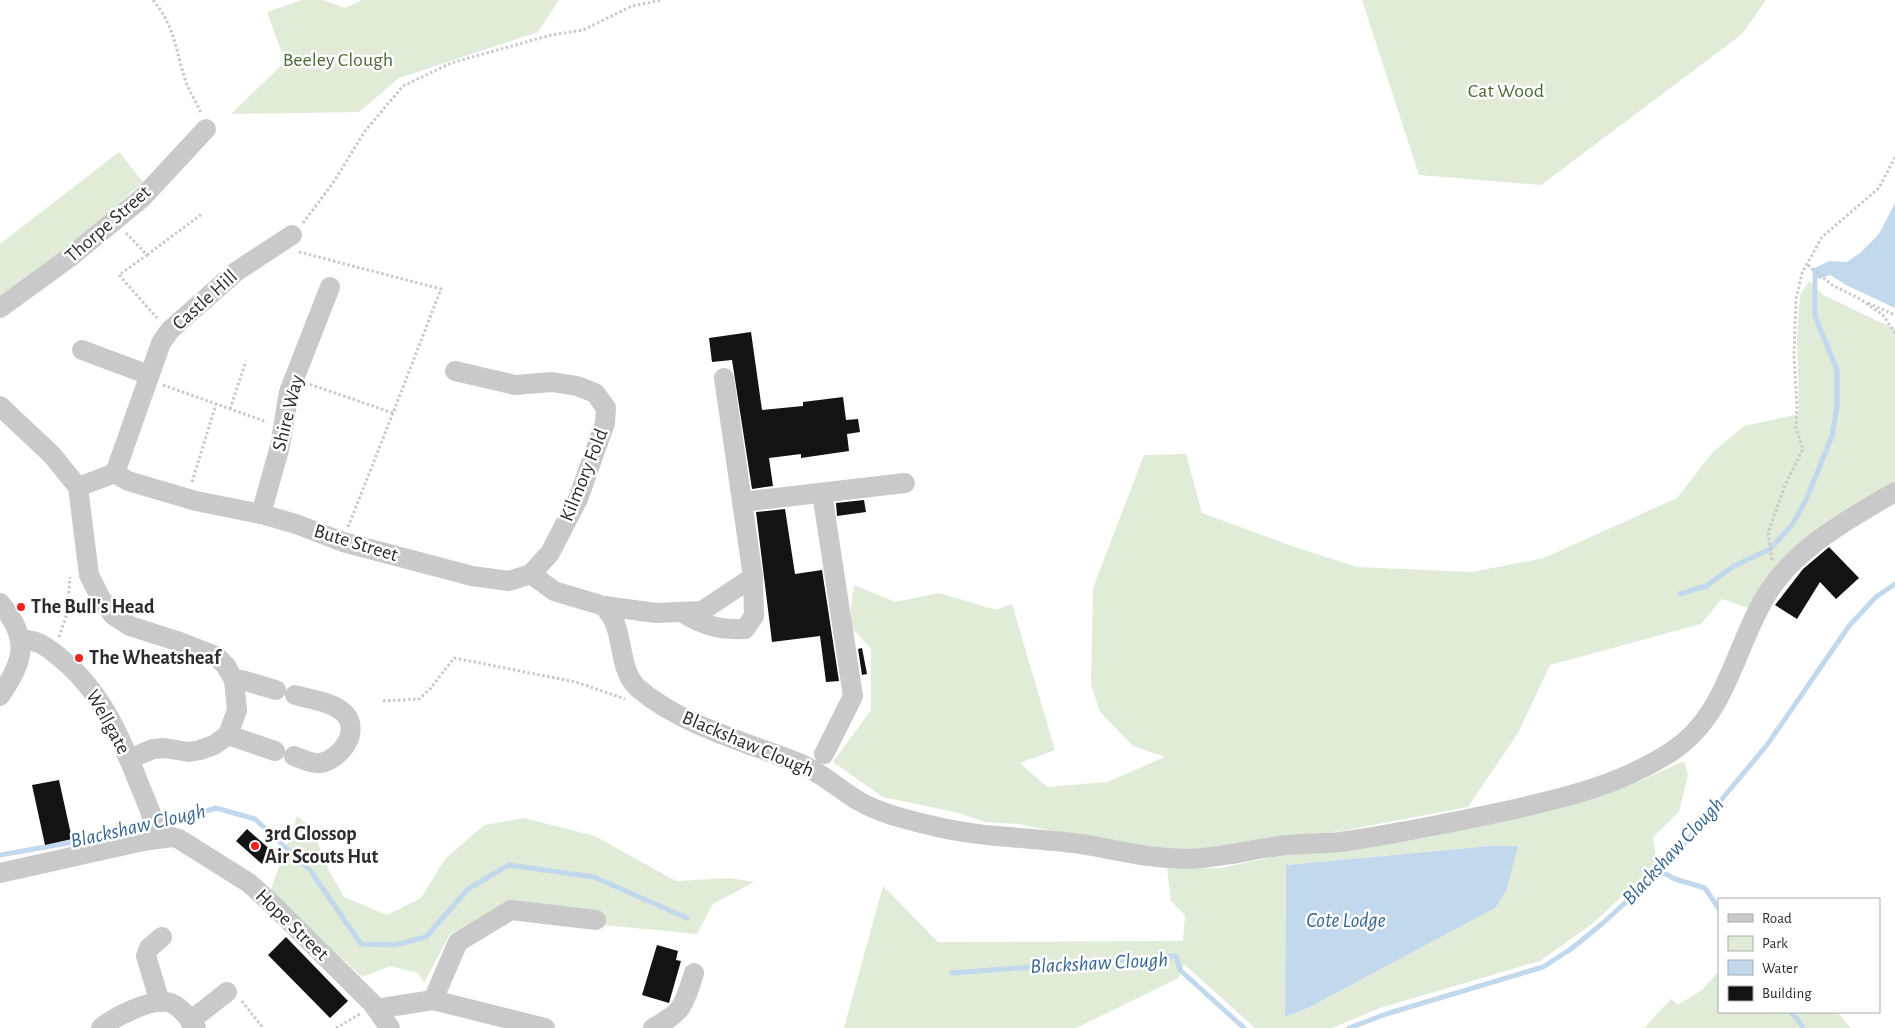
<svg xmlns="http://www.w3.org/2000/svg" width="1895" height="1028" font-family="'Alegreya Sans',sans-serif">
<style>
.green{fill:#e0ebd8;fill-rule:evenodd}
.water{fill:#c2d8ed}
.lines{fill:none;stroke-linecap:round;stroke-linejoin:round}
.stream{stroke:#c2d8ed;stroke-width:5}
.building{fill:#131313}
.path{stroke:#c9c9c9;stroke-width:3;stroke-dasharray:2.5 2.5;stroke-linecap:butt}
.minor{stroke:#c9c9c9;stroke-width:20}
.poi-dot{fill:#f02220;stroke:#fff;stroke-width:2}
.labels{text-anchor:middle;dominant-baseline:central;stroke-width:5;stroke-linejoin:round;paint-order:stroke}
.park-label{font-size:20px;fill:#4a6a37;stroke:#fff}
.street-label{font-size:20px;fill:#2c2c2c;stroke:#fff}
.poi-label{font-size:20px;font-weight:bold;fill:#2c2c2c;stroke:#fff;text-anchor:start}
.water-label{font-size:21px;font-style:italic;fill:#356692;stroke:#fff}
</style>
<rect width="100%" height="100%" fill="#fff"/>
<g class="green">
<path d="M302,0h21l22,8 17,-8h197l-21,32 -139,46 -40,34 -128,2 54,-52 -18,-50z"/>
<path d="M1362,0h404l-24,34 -201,151 -122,-10z"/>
<path d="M119,152l24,30 -82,74 -61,40v-52z"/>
<path d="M1809,281l14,14 72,34v152l-131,101 -16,26 -26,-9 -21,25 -151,41 -32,68 -50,74 -126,24 -73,7 -41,9 -60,4 -52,-7 -97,-20 -34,-2 -26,-9 -76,-16 -50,-35 38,-52v-61l-22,-24 5,-40 41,17 44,-9 57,17 16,-6 43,146 -35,13 27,24 60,-5 58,-25 -32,-11 -33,-34 -9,-27 2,-97 51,-133 42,-1 16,59 90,33 65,21 115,5 72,-14 133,-60 35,-45 32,-27 55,-12 -2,-75 3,-44z"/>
<path d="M1684,761l4,14 -9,37 -26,25 4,27 -65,60 -52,37 -160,47 -48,20h-77l-71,-64 -5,14 -103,50h-232l39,-142 55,56 245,-1 2,-26 -14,-14 -4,-32 54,-1 52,-11 154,-19 160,-38 53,-19zM1490,846h28l-23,62 -187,100 -23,9 1,-152z"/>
<path d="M297,816l15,12 16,41 16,28 43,18 34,-17 24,-39 39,-34 40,-7 71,18 81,45 55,-3 23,4 -41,22 -16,30 -94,-9 -96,-22 -57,31 -26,49 -6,-10 -28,-7 -28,11 -92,-85z"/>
<path d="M1719,971v41h118l14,16h-207l27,-29 7,6 24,-15z"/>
</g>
<g class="water">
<path d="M1895,203v105l-49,-23 -16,-10 -11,4 -8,-9 18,-9 18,1 13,-9 19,-19z"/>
<path d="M1490,846h28l-12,45 -11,17 -187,100 -23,9 1,-152z"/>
</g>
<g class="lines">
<g class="stream">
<path d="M1680,594l26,-8 28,-20 36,-17 22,-24 14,-25 26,-64 5,-29v-37l-22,-54v-42l5,-1"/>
<path d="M160,825l56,-17 39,11 55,51 51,74 33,1 32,-8 42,-48 41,-24 85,12 93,41"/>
<path d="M0,855l152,-27"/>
<path d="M1660,871l15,8 30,9 14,21"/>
<path d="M952,973l224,-17 4,14 64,58"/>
<path d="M1791,1012l13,16"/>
<path d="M1349,1028l37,-14 157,-47 28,-18 32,-26 56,-51 43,-49 65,-78 82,-119 27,-29 19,-13"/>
</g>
</g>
<g class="building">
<path d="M751,332l11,78 41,-4v-4l40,-5 3,23 12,-1 2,13 -13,2 2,17 -48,7v-4l-32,4 4,28 -21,3 -20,-129 -20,2 -3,-24z"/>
<path d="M864,500l2,12 -29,4 -1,-13z"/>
<path d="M785,509l10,65 27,-4 17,111 -13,1 -6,-46 -48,6 -16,-130z"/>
<path d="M1829,547l30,31 -23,21 -16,-17 -23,37 -22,-14 28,-36z"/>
<path d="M862,648l5,26 -5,1 -4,-26z"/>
<path d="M59,780l13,59 -27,6 -13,-60z"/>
<path d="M247,829l26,23 -11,12 -26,-23z"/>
<path d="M286,937l62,64 -18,17 -62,-63z"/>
<path d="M657,945l21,6 -2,9 5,1 -12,42 -27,-8z"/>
</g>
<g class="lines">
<g class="path">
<path d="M153,0c23,28 22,50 33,82 4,11 11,21 15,31"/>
<path d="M303,223l30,-40 32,-52 38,-45 48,-23 100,-28 32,-5 49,-24 30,-6"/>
<path d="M126,233l21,22 -28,20 38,43"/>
<path d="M299,252l142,37 -48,124 -84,-29"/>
<path d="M147,255l55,-41"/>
<path d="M1808,265l24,20 28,14 23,16 12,18"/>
<path d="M1868,303l27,12"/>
<path d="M163,385l104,37"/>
<path d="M230,409l16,-48"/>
<path d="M192,482l24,-78"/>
<path d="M348,527l45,-114"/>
<path d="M1772,560l-4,-27 17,-48 18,-36 -7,-21 1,-20 -3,-53 2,-56 6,-26 20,-36 57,-49 16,-31"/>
<path d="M59,637l8,-23 3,-37"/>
<path d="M383,701l36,-2 11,-10 24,-31 122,24 49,17"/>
<path d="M242,1001l21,27"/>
<path d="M336,1028l24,-14"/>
</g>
<g class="minor">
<path d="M0,308l69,-50 73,-60 64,-69"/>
<path d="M82,350l67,25"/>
<path d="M455,371l60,14 37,-3 25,4 18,7 11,15 -1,15 -27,76 -28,54 -19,21"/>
<path d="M0,406l52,49 26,32 11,88 11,22 13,18 17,11 50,16 36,14 10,10 8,14 3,30 -9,25 -14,10 -14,5 -11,2 -25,-4 -11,1 -24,10"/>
<path d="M115,473l46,-130 9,-13 67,-59 55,-36"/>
<path d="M78,487l37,-14 13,8 68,20 65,13 35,10 47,18 129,34 37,5 22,-7 23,17 50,15 52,7 46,-2 51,-34 -29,-199"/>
<path d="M822,493l31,203 -29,58"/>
<path d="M742,502l163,-19"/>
<path d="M261,514l19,-68 9,-54 41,-105"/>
<path d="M0,603c30,36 25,56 0,93"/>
<path d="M604,606c3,4 6,8 9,13 11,21 6,53 26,70 44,37 107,53 160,74 21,9 39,25 58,37 22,13 48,19 72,25 51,13 101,12 152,19 38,6 68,15 107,15 31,-1 60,-9 91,-13 20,-3 41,-2 61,-4 56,-8 110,-19 166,-31 58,-13 114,-26 165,-59 58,-38 63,-107 98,-161 29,-45 82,-73 126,-99"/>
<path d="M683,613c21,13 38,17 62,16l9,-13 -1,-39"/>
<path d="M21,640c15,-1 25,6 37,16 42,33 62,79 81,128 7,17 16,36 19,54"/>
<path d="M234,680h8l34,10"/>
<path d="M228,735l47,16"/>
<path d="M294,756c8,3 17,8 26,7 20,-3 41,-31 25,-49 -11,-12 -36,-15 -50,-19"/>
<path d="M0,873l143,-32 29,-4 7,2 70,44 22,20 101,100 18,25"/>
<path d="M433,1000l25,-58 53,-32 85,10"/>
<path d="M160,1002l-14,-46 3,-8 13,-11"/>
<path d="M376,1009l57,-9 112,28"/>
<path d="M190,1021l37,-29"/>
<path d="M101,1028c13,-11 49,-29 66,-26 13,2 22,17 29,26"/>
<path d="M653,1028c30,-16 31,-23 41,-55"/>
</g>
</g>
<g class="poi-dot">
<circle cx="21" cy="607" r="5"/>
<circle cx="79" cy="658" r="5"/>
<circle cx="255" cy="846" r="5"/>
</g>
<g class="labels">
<g class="park-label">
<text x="338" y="60">Beeley Clough</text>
<text x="1506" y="91">Cat Wood</text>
</g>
<g class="street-label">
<text transform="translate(108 224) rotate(-41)">Thorpe Street</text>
<text transform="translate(205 300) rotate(-42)">Castle Hill</text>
<text transform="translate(288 413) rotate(-76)">Shire Way</text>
<text transform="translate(584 475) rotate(-68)">Kilmory Fold</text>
<text transform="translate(356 543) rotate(17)">Bute Street</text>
<text transform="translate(108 722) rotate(61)">Wellgate</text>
<text transform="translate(748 744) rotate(23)">Blackshaw Clough</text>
<text transform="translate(292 925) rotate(44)">Hope Street</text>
</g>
<g class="poi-label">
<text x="31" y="607">The Bull's Head</text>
<text x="89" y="658">The Wheatsheaf</text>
<text x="265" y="834">3rd Glossop<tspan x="265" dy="23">Air Scouts Hut</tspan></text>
</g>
<g class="water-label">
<text transform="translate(138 826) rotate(-13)">Blackshaw Clough</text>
<text transform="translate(1673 851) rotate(-47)">Blackshaw Clough</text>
<text x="1346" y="920">Cote Lodge</text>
<text transform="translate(1099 963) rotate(-3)">Blackshaw Clough</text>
</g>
</g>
<rect x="1718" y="898" width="162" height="115" fill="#ffffff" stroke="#ababab"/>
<rect x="1728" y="914" width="25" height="8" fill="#c9c9c9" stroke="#ababab"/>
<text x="1762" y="923" font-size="15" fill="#2c2c2c">Road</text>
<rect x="1728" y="936" width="25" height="15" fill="#e0ebd8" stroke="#ababab"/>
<text x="1762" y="948" font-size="15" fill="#2c2c2c">Park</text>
<rect x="1728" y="960" width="25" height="15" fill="#c2d8ed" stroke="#ababab"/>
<text x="1762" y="973" font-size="15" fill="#2c2c2c">Water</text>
<rect x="1728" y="986" width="25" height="15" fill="#131313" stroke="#ababab"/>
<text x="1762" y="998" font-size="15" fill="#2c2c2c">Building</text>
</svg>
